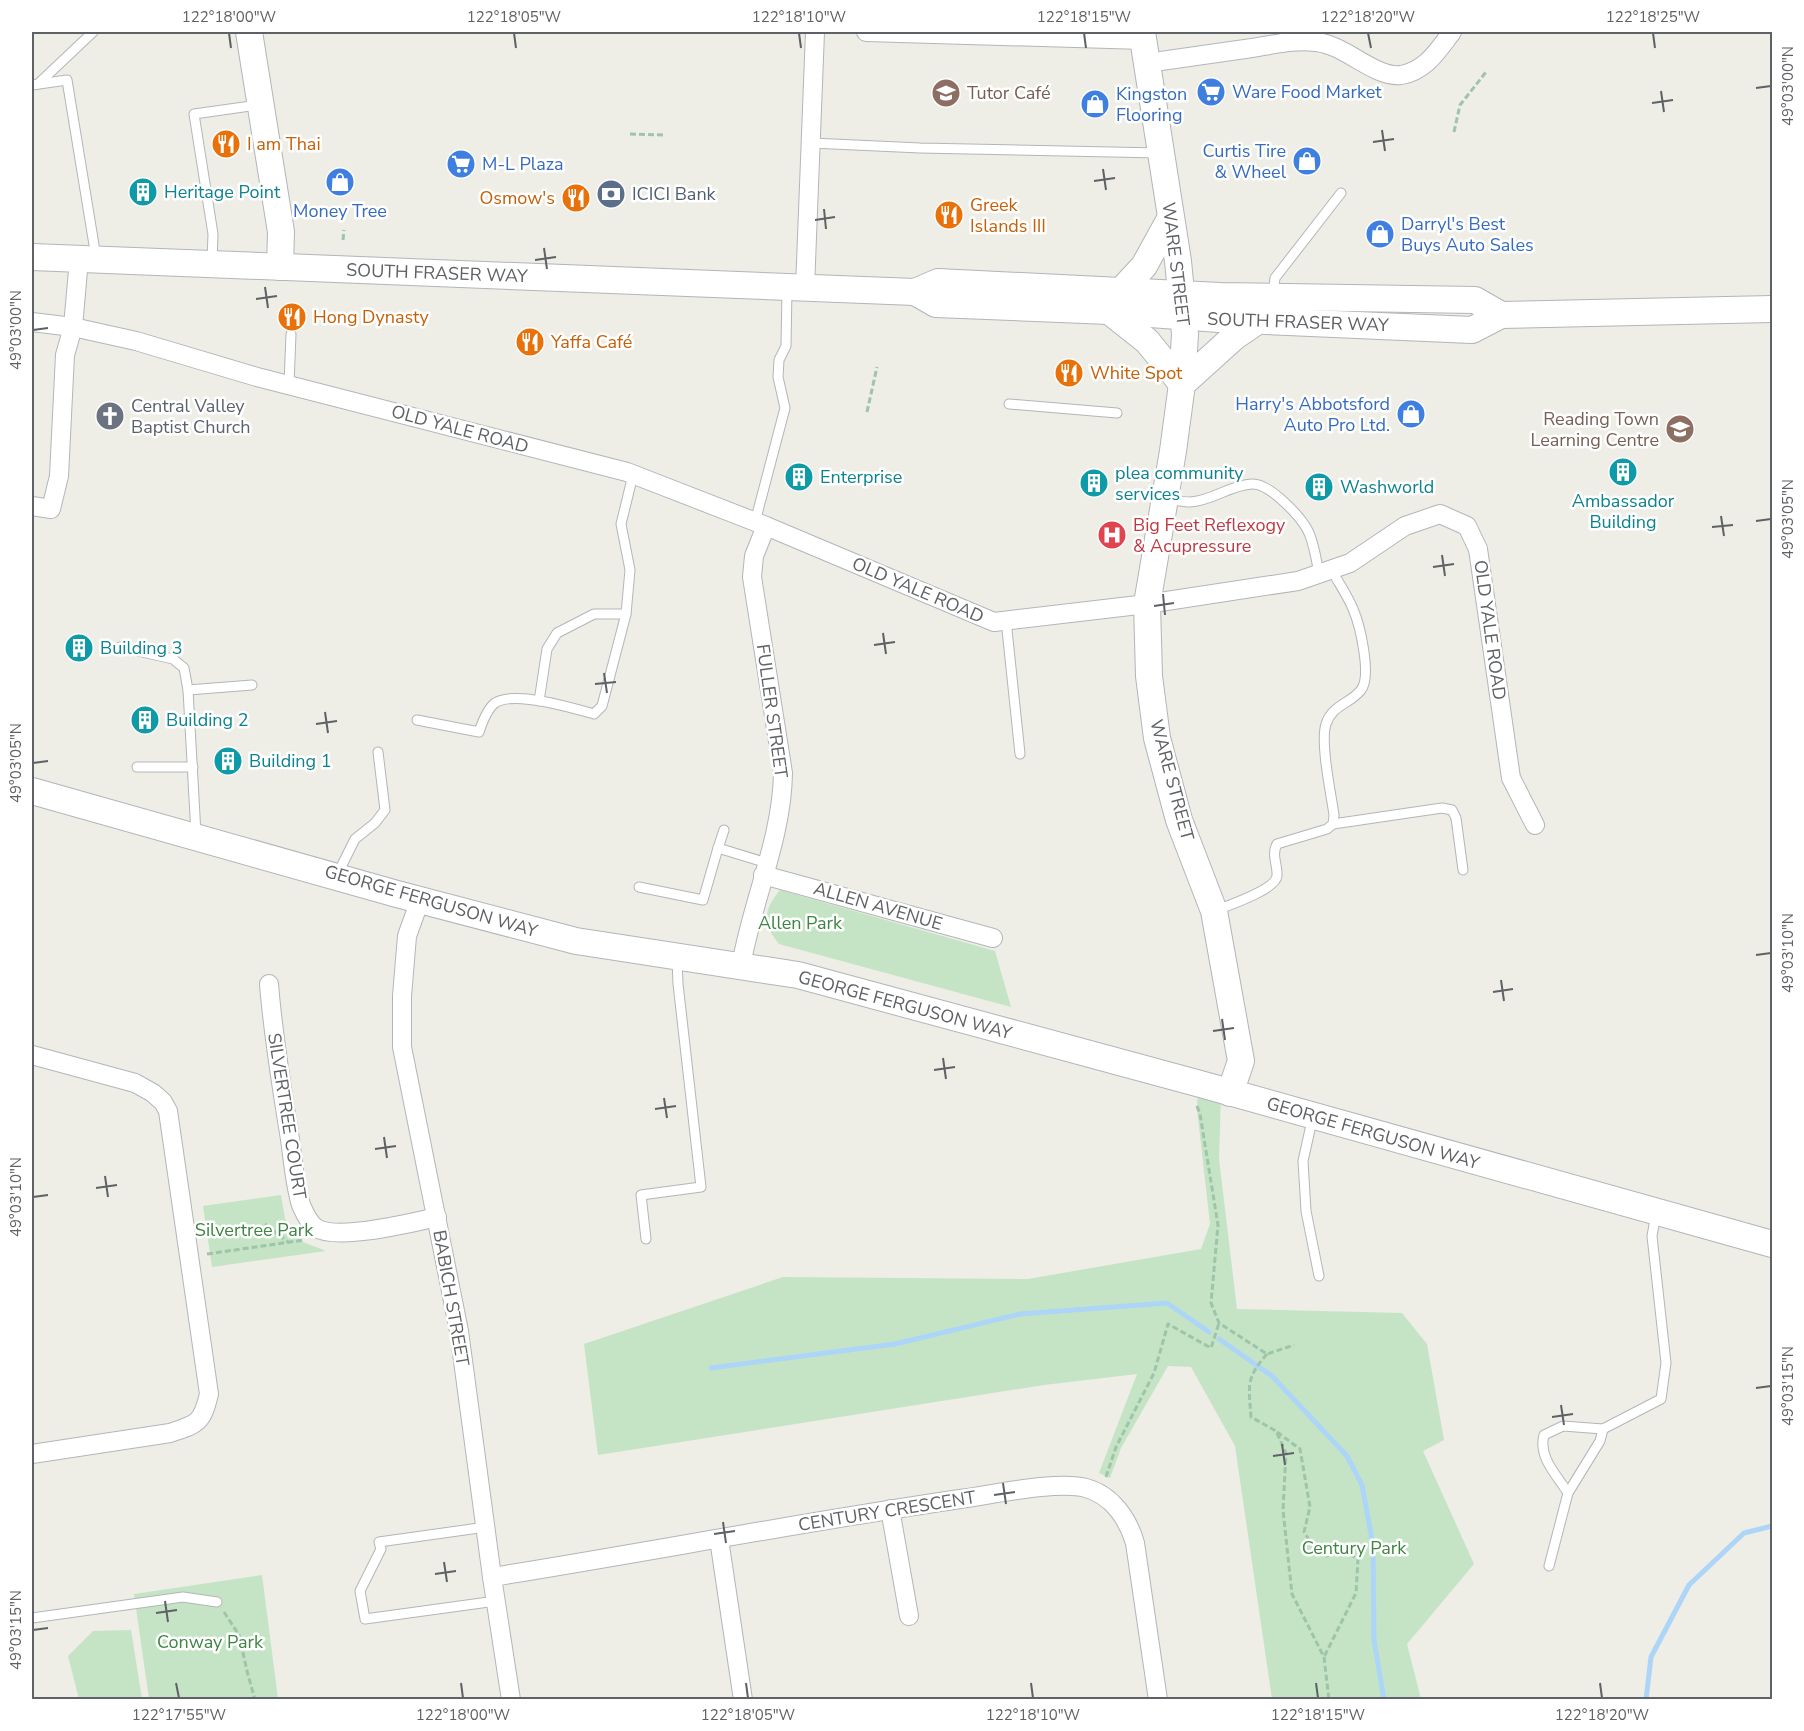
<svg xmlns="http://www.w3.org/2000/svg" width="1804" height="1731" font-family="'Nunito Sans',sans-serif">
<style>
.green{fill:#c5e4c5}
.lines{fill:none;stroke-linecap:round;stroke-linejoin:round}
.stream{stroke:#add5f8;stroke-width:5}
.lane-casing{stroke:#b3b6b9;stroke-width:11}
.street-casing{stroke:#b3b6b9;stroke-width:20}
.secondary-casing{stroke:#b2b5b9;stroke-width:28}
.path{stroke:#9ec4aa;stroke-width:3;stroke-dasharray:6 3;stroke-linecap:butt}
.lane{stroke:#fff;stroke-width:9}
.street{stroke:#fff;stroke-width:18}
.secondary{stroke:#fff;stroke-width:26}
.ticks{fill:none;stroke:#5e6165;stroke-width:2}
.labels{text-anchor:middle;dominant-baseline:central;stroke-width:5;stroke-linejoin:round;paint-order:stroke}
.shop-label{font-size:18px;fill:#366cbe;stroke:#fff;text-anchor:start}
.education-label{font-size:18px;fill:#785e54;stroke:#fff;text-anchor:start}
.food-label{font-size:18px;fill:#c56008;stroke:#fff;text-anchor:start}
.culture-label{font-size:18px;fill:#0d838f;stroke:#fff;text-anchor:start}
.service-label{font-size:18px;fill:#4e5e75;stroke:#fff;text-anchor:start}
.street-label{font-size:18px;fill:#5e6165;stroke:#fff}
.worship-label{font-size:18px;fill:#5b616d;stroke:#fff;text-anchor:start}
.health-label{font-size:18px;fill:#be3a42;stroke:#fff;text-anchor:start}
.park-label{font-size:18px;fill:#3e8442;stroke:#fff}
.neatline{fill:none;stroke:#5e6165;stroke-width:2}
.ticks-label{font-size:15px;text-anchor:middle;fill:#5e6165}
</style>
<rect width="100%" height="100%" fill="#eeede6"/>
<g class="green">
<path d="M780,890l215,61 16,56 -232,-63c-17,-21 -16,-33 1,-54z"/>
<path d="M1198,1087l23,6 -2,66 18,150 165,4 25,31 17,96 -21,11 51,113 -67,80 14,55h-149l-37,-253 -44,-79 -23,-1 -47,82 -11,30 -11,-5 38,-99 -93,11 -446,70 -14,-111 199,-67 245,2 173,-30 9,-25 -13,-115z"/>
<path d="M281,1195l4,24 18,23 23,9 -114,16 -9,-61z"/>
<path d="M262,1575l16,124h-129l-15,-105z"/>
<path d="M131,1630l11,69h-63l-11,-43 25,-25z"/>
</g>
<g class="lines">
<g class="stream">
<path d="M1219,1339l53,37 75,80 15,29 11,60 1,95 10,60"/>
<path d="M711,1368l184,-24 125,-30 147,-11 42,29"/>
<path d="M1646,1700l5,-43 38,-72 55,-52 28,-7"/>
</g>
<g class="lane-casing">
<g id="lane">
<path d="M38,84l55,-52"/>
<path d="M32,85l35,-5 29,177"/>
<path d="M811,143l109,5 239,5"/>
<path d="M212,262l1,-28 -19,-120 64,-9"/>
<path d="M1273,294l2,-16 66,-85"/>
<path d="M289,384l2,-50"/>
<path d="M1009,404l108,9"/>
<path d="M1167,499c8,1 16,3 23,3 22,-1 40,-17 62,-18 17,-1 47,31 55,45 7,12 9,31 12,44"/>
<path d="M755,522l30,-114 -7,-31 1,-17 7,-14 1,-57"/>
<path d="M1006,620l14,134"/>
<path d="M120,647l53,12 11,9 4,22 8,144"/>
<path d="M188,690l64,-5"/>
<path d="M539,701l8,-52 10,-16 37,-19h32"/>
<path d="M417,720l62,12c3,-9 8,-23 16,-29 19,-13 78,5 99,11l8,-8 24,-92 4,-44 -9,-46 12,-49"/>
<path d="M137,767h56"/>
<path d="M1333,824l109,-16 10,2 4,8 7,52"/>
<path d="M724,830l-6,18 49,15"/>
<path d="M337,875l18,-36 20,-16 10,-13 -7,-58"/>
<path d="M639,887l64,13 15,-52"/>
<path d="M1217,910c12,-5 58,-20 60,-34 1,-11 -6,-21 0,-32l50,-15 6,-5 1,-9c-3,-22 -14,-72 -8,-91 6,-19 24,-20 35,-34 11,-14 -1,-65 -8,-81 -5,-13 -15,-27 -22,-40"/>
<path d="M1313,1116l-10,45 3,50 13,65"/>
<path d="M646,1239l-5,-44 60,-8 -23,-203 -1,-25"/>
<path d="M1568,1493c-12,-19 -30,-36 -24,-58l19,-9 40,3 58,-30 5,-36 -14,-127 4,-22"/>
<path d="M486,1527l-107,15 2,7 -21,42 5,28 131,-18"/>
<path d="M1549,1566l19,-73 32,-52 3,-12"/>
<path d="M32,1618l151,-21 34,5"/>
</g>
</g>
<g class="street-casing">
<g id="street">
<path d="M866,32l278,8"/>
<path d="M1147,63c35,-5 70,-10 105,-15 20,-3 43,-9 64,-6 30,3 58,36 85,33 25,-4 37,-25 51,-43"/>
<path d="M79,259l-6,68 63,14 121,36 370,95 139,54 228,96 153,-18 151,-23 52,-18 55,-37 35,-12 27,12 11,23 33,229 24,47"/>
<path d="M805,288l10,-256"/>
<path d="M32,322l41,5 -8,28 -6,121 -8,33 -19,-3"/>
<path d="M763,875l230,63"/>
<path d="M420,900l-13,36 -5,60v51l57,284 33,246 19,123"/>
<path d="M741,966c11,-65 41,-127 42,-193l-31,-196 2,-21 12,-30"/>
<path d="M269,984c4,50 12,100 20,149 4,24 5,49 12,72 3,7 9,19 15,23 22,13 95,-5 121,-11"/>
<path d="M32,1055l103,28 18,10 10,9 5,9 41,283c-7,29 -11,30 -39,39l-138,21"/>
<path d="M890,1509l19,107"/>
<path d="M719,1539l24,161"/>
<path d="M492,1577c156,-25 311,-55 468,-78 31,-4 98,-19 126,-11 26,7 42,31 49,55l23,157"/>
</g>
</g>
<g class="secondary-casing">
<g id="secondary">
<path d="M249,32l32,200 -1,35"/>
<path d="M1142,32l36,229 7,73 -3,50 -9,67 -26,153 2,72 8,62 22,82 35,91 27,150 -11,32"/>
<path d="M32,257l883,35 23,-10 282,14 255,4 26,15"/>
<path d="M915,292l21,12 173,7 110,8 253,11 29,-15 271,-6"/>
<path d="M1120,292l24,-26 26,-47"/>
<path d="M1109,311l38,30 35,43"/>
<path d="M1182,384l52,-47 25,-17"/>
<path d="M32,791l365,103 179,47 222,34 406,110 568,159"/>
</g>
</g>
<g class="path">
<path d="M1454,132l6,-27 26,-33"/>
<path d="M630,134l33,1"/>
<path d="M343,240l1,-10"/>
<path d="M867,412l10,-45"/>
<path d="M1197,1106l3,8 18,111 -7,78 8,20 48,31 27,-9"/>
<path d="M265,1224l23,18"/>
<path d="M207,1254l97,-14"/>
<path d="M1267,1354c-22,25 -18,32 -16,63l25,14 10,22 -3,57 9,84 32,63 5,43"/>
<path d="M1277,1432l23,17 10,58 -6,25 11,17 11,7 20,-4 12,7 -2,34 -32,64"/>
<path d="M1106,1477l10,-30 38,-74 14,-49 43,24 8,-25"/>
<path d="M224,1612l15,23 8,36 8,29"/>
</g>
<use href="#lane" class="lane"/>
<use href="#street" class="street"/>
<use href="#secondary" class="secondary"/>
</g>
<path class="ticks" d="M229,33l2,15M514,33l2,15M799,33l2,15M1084,33l2,15M1368,33l3,15M1653,33l2,15M1756,88l15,-2M1661,91l3,21M1652,103l21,-3M1382,130l3,21M1373,142l21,-3M1103,169l3,21M1094,181l21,-3M824,209l2,20M815,220l20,-3M544,248l3,21M535,260l21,-3M265,287l3,21M256,299l21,-3M33,330l15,-2M1721,516l3,20M1756,521l15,-2M1712,527l21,-2M1442,555l3,21M1433,567l21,-3M1163,594l2,21M1154,606l20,-3M883,633l3,21M874,645l21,-3M604,673l3,20M595,684l21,-2M325,712l3,21M316,724l21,-3M33,763l15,-2M1756,955l15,-2M1501,980l3,21M1493,992l20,-3M1222,1019l3,21M1213,1031l21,-3M943,1058l3,21M934,1070l21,-3M664,1098l3,20M655,1109l21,-3M384,1137l3,21M375,1149l21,-3M105,1176l3,21M96,1188l21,-3M33,1197l15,-2M1756,1388l15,-2M1561,1405l3,20M1552,1417l21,-3M1282,1444l3,21M1273,1456l21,-3M1003,1483l3,21M994,1495l21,-3M723,1522l3,21M714,1534l21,-3M444,1562l3,20M435,1574l21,-3M165,1601l3,21M156,1613l21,-3M33,1630l15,-2M176,1683l3,15M461,1683l2,15M746,1683l2,15M1031,1683l2,15M1316,1683l2,15M1600,1683l2,15"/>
<defs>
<g id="supermarket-disc" transform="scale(1.5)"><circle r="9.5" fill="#3f7fe0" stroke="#fff"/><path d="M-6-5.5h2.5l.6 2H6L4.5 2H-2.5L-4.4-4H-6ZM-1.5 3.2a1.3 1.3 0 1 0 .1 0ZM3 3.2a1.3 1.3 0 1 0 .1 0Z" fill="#fff"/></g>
<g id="school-disc" transform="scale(1.5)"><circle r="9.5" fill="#8d6e63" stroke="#fff"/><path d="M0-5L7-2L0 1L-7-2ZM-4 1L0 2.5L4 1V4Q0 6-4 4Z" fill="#fff"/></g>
<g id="shop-disc" transform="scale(1.5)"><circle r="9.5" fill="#3f7fe0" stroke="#fff"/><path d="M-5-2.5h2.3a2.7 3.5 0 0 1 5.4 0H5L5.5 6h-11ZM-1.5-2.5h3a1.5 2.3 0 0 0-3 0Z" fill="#fff"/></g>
<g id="restaurant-disc" transform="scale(1.5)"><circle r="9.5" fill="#e8710a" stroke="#fff"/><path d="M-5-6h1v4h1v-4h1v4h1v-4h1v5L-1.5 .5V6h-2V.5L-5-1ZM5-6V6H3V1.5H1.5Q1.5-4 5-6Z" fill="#fff"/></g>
<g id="building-disc" transform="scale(1.5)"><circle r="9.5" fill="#0f9aa8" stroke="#fff"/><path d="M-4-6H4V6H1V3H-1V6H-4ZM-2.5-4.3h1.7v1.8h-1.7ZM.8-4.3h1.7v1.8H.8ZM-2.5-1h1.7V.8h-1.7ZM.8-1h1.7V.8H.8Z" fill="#fff"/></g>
<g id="bank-disc" transform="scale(1.5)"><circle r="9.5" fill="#5c6f8a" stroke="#fff"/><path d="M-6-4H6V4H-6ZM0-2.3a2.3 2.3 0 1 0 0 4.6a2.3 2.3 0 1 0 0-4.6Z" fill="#fff"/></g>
<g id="church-disc" transform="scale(1.5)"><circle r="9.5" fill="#6b7280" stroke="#fff"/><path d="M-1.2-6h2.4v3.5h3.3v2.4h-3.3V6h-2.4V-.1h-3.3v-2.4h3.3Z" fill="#fff"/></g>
<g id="hospital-disc" transform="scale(1.5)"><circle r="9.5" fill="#e0444e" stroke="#fff"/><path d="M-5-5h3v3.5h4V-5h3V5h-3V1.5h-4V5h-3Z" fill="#fff"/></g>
</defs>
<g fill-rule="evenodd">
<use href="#supermarket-disc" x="1211" y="92"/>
<use href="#school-disc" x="946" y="93"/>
<use href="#shop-disc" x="1095" y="104"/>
<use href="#restaurant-disc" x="226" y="144"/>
<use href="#shop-disc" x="1307" y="161"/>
<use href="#supermarket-disc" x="461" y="164"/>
<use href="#shop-disc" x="340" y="182"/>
<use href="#building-disc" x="143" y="192"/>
<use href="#bank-disc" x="611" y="194"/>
<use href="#restaurant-disc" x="576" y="198"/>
<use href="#restaurant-disc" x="949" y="215"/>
<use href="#shop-disc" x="1380" y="234"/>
<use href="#restaurant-disc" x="292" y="317"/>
<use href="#restaurant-disc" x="530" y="342"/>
<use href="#restaurant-disc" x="1069" y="373"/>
<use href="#shop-disc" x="1411" y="414"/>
<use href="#church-disc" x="110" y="416"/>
<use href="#school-disc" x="1680" y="429"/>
<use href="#building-disc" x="1623" y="472"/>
<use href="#building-disc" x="799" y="477"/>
<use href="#building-disc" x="1094" y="483"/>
<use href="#building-disc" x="1319" y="487"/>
<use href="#hospital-disc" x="1112" y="535"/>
<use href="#building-disc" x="79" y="648"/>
<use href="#building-disc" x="145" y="720"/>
<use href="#building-disc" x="228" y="761"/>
</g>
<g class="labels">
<g class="shop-label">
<text x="1232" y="92">Ware Food Market</text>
<text x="1116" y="94">Kingston<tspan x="1116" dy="21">Flooring</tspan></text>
<text x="1286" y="151" text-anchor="end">Curtis Tire<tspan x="1286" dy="21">&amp; Wheel</tspan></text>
<text x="482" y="164">M-L Plaza</text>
<text x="340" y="211" text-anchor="middle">Money Tree</text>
<text x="1401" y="224">Darryl's Best<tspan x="1401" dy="21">Buys Auto Sales</tspan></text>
<text x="1390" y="404" text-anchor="end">Harry's Abbotsford<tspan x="1390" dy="21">Auto Pro Ltd.</tspan></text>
</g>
<g class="education-label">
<text x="967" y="93">Tutor Café</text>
<text x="1659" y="419" text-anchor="end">Reading Town<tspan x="1659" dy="21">Learning Centre</tspan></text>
</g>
<g class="food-label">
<text x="247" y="144">I am Thai</text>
<text x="555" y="198" text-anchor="end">Osmow's</text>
<text x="970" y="205">Greek<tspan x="970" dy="21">Islands III</tspan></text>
<text x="313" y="317">Hong Dynasty</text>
<text x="551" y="342">Yaffa Café</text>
<text x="1090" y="373">White Spot</text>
</g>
<g class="culture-label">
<text x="164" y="192">Heritage Point</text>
<text x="1115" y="473">plea community<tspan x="1115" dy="21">services</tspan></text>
<text x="820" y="477">Enterprise</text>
<text x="1340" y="487">Washworld</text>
<text x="1623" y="501" text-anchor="middle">Ambassador<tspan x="1623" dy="21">Building</tspan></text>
<text x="100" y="648">Building 3</text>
<text x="166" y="720">Building 2</text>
<text x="249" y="761">Building 1</text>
</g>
<g class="service-label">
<text x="632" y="194">ICICI Bank</text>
</g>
<g class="street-label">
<text transform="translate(1176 264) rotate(83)">WARE STREET</text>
<text transform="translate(437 273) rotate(2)">SOUTH FRASER WAY</text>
<text transform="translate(1298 322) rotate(2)">SOUTH FRASER WAY</text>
<text transform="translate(460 429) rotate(15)">OLD YALE ROAD</text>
<text transform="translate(918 590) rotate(23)">OLD YALE ROAD</text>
<text transform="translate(1490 630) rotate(82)">OLD YALE ROAD</text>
<text transform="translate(772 711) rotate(82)">FULLER STREET</text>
<text transform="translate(1172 780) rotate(75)">WARE STREET</text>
<text transform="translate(431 901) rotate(16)">GEORGE FERGUSON WAY</text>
<text transform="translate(878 906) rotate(16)">ALLEN AVENUE</text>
<text transform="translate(905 1005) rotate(15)">GEORGE FERGUSON WAY</text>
<text transform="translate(287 1116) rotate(81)">SILVERTREE COURT</text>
<text transform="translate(1373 1133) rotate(16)">GEORGE FERGUSON WAY</text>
<text transform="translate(451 1298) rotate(80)">BABICH STREET</text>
<text transform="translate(887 1511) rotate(-9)">CENTURY CRESCENT</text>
</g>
<g class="worship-label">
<text x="131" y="406">Central Valley<tspan x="131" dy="21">Baptist Church</tspan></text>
</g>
<g class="health-label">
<text x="1133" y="525">Big Feet Reflexogy<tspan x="1133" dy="21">&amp; Acupressure</tspan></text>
</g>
<g class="park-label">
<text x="800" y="923">Allen Park</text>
<text x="254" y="1230">Silvertree Park</text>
<text x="1354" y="1548">Century Park</text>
<text x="210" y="1642">Conway Park</text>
</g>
</g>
<rect width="1804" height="1731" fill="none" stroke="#ffffff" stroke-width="66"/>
<rect x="33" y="33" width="1738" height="1665" class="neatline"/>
<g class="ticks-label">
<text x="229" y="22">122°18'00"W</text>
<text x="514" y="22">122°18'05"W</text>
<text x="799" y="22">122°18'10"W</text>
<text x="1084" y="22">122°18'15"W</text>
<text x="1368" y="22">122°18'20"W</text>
<text x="1653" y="22">122°18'25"W</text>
<text transform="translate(1788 86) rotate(-90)" y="5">49°03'00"N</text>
<text transform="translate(16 330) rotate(-90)" y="5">49°03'00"N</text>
<text transform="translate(1788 519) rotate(-90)" y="5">49°03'05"N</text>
<text transform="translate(16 763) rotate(-90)" y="5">49°03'05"N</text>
<text transform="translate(1788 953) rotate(-90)" y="5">49°03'10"N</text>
<text transform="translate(16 1197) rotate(-90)" y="5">49°03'10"N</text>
<text transform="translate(1788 1386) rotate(-90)" y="5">49°03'15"N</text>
<text transform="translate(16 1630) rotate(-90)" y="5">49°03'15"N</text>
<text x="179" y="1720">122°17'55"W</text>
<text x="463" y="1720">122°18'00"W</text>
<text x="748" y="1720">122°18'05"W</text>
<text x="1033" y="1720">122°18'10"W</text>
<text x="1318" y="1720">122°18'15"W</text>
<text x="1602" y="1720">122°18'20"W</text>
</g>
</svg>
